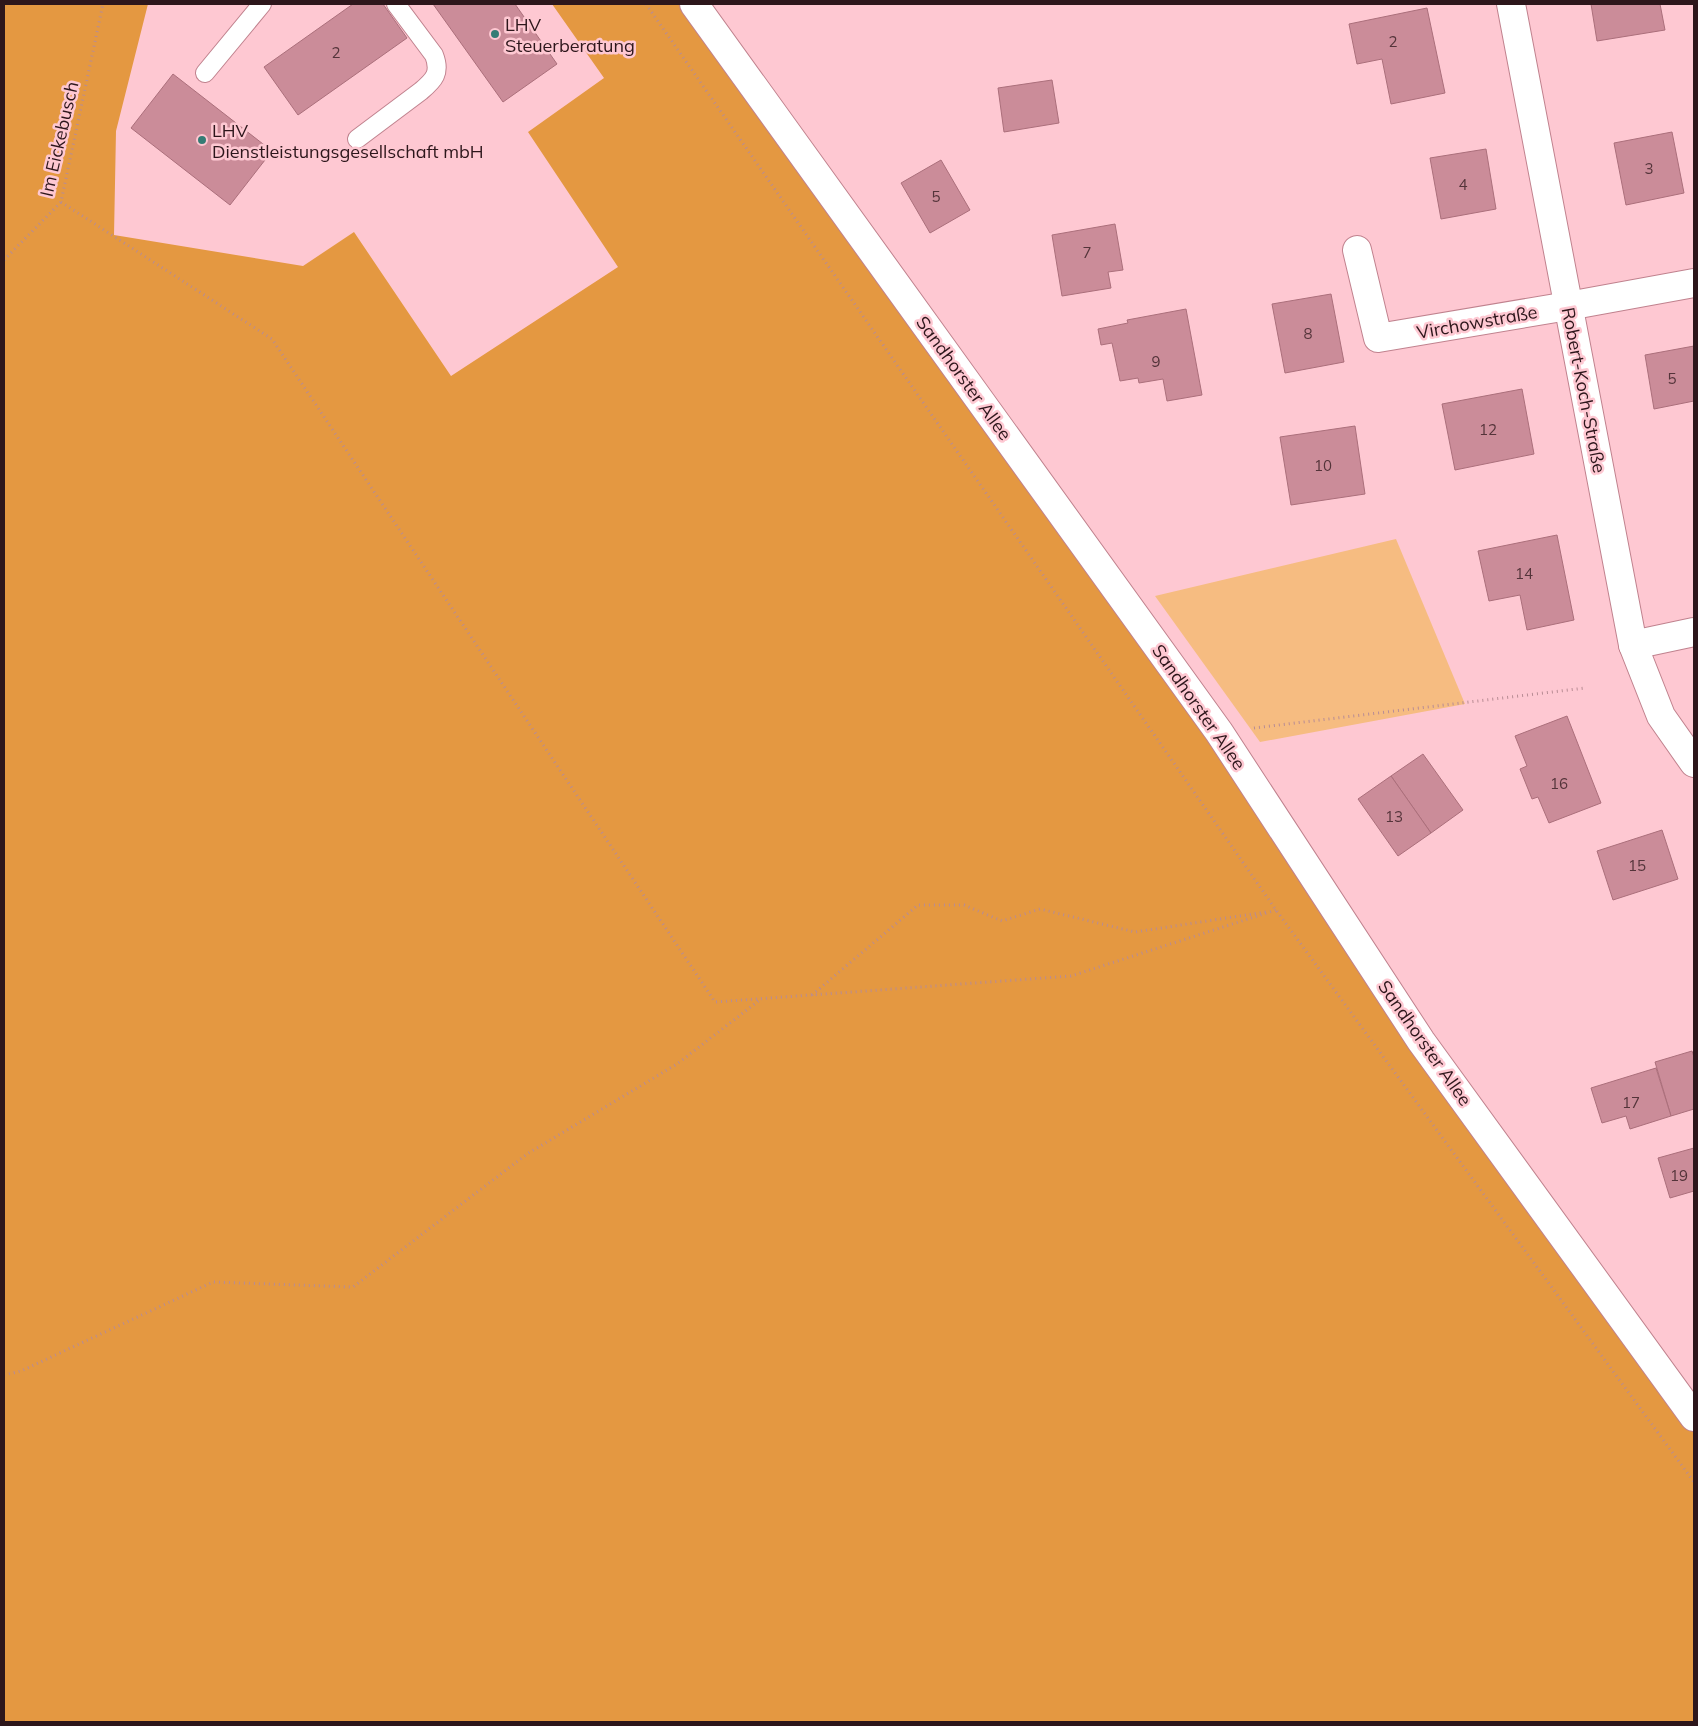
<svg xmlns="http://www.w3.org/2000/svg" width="1698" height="1726" font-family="Mulish,sans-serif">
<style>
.green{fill:#f6bc81}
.forest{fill:#e49841}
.building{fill:#cb8c99;stroke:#ab6f7b}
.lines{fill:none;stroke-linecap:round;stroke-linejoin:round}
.lane-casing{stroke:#c0828e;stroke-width:20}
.street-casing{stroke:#c0828e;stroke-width:30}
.path{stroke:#b88c94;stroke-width:3;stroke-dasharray:1 4;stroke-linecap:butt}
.lane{stroke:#fff;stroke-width:18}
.street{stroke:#fff;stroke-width:28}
.poi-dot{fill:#357c75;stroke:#fec8d2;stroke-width:2}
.labels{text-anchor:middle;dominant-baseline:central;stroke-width:5;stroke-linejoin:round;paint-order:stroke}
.number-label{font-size:15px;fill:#54343a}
.poi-label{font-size:18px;fill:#2d161b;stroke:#fec8d2;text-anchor:start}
.street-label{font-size:18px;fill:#2d161b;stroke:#fec8d2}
</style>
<rect width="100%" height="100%" fill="#fec8d2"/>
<path class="green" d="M1396,539l69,165 -205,38 -105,-146z"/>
<path class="forest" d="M4,4h144l-32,127 -2,104 189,31 51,-34 97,144 167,-109 -90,-135 76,-54 -52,-74h153l989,1416v302h-1690z"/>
<g class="building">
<path d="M353,4h30l24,34 -109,77 -34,-48z"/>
<path d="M433,4h82l42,60 -54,38z"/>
<path d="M1591,4h69l5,26 -68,11z"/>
<path d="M1427,8l18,85 -54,11 -9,-45 -25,5 -8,-40z"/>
<path d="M173,74l99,77 -42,54 -99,-77z"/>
<path d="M1052,80l7,43 -55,9 -6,-44z"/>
<path d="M1672,132l12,61 -58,12 -12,-62z"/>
<path d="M1486,149l10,60 -55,10 -11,-61z"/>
<path d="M941,160l29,50 -40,23 -29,-50z"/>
<path d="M1115,224l8,46 -15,2 3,16 -49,8 -10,-61z"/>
<path d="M1331,294l13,68 -59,11 -13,-69z"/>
<path d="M1186,309l16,86 -35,6 -4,-22 -24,4 -1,-5 -18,3 -8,-38 -11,2 -3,-16 30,-6 -1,-3z"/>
<path d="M1694,346v55l-40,8 -9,-54z"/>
<path d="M1522,389l12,65 -79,16 -13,-66z"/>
<path d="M1355,426l10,68 -74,11 -11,-68z"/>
<path d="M1557,535l17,85 -47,10 -7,-35 -31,6 -11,-50z"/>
<path d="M1567,716l34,87 -52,20 -11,-26 -6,2 -12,-30 7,-3 -12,-30z"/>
<path d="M1423,754l40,56 -32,23 -40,-57z"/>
<path d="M1391,776l40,57 -33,23 -40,-57z"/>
<path d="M1662,830l16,49 -65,21 -16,-49z"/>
<path d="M1692,1051l2,6v52l-23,7 -16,-54z"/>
<path d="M1656,1068l15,48 -41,13 -4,-13 -24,7 -11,-35z"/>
<path d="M1694,1148v43l-24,7 -12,-40z"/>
</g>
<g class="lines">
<g class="lane-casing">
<g id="lane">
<path d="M205,73l57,-69"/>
<path d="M357,139l64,-48c13,-11 20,-18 13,-36l-38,-51"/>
</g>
</g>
<g class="street-casing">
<g id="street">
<path d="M694,4l525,728 202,309 273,376"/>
<path d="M1511,4l122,641 28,71 33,47"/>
<path d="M1357,250l21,88 190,-32 126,-23"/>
<path d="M1633,645l61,-13"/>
</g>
</g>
<g class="path">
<path d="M646,4l630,906 418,572"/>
<path d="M61,202l211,137 443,663 356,-26 205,-66"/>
<path d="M4,260l57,-58 42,-198"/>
<path d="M1254,728l331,-40"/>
<path d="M812,995l106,-90h46l38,16 38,-12 95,23 131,-20"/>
<path d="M4,1375l17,-4 192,-89 140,5 174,-133 150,-90 84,-65"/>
</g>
<use href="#lane" class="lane"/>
<use href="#street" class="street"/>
</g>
<g class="poi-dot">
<circle cx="495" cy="34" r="5"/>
<circle cx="202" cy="140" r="5"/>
</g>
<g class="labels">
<g class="number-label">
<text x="1393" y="41">2</text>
<text x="336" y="52">2</text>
<text x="1649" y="168">3</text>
<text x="1463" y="184">4</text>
<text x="936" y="196">5</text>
<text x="1087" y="252">7</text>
<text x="1308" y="333">8</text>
<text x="1156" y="361">9</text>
<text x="1672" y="378">5</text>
<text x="1488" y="429">12</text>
<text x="1323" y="465">10</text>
<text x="1524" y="573">14</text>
<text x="1559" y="783">16</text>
<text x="1394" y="816">13</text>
<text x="1637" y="865">15</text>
<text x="1631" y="1102">17</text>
<text x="1679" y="1175">19</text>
</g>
<g class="poi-label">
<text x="505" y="24">LHV<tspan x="505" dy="21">Steuerberatung</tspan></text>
<text x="212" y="130">LHV<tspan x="212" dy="21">Dienstleistungsgesellschaft mbH</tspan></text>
</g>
<g class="street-label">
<text transform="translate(59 139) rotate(-77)">Im Eickebusch</text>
<text transform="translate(1477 322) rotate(-10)">Virchowstraße</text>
<text transform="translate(964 378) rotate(54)">Sandhorster Allee</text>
<text transform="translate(1584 390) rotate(79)">Robert-Koch-Straße</text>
<text transform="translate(1199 707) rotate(55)">Sandhorster Allee</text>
<text transform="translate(1425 1043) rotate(55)">Sandhorster Allee</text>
</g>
</g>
<rect width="1698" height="1726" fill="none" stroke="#2d161b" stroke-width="10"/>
</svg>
